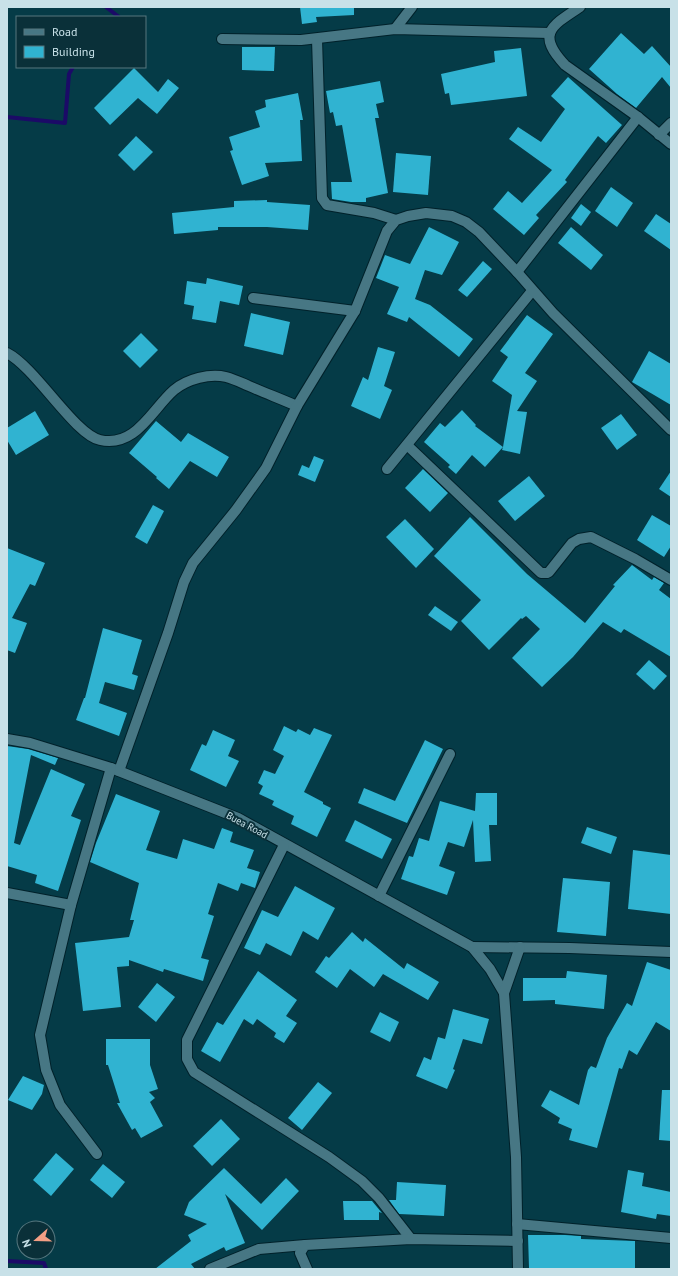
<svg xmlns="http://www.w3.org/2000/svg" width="678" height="1276" font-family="'PT Sans',sans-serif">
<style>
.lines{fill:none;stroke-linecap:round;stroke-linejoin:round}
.stream{stroke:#1b0a67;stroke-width:4}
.building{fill:#30b3d1}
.minor-casing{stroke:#00212a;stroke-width:12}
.minor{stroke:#477784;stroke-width:10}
.labels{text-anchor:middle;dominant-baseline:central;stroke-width:4;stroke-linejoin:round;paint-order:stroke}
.street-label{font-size:10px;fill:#c8e1e8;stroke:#0a3039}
</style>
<rect width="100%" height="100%" fill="#053b47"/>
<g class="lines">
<g class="stream">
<path d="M106,7l13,10"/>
<path d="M7,117l58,6 4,-49 4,-7"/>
<path d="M7,1261l37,2 2,6"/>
</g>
</g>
<g class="building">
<path d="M300,7h54v8l-38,2 1,5 -15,2z"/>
<path d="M621,33l23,21 8,-8 19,21v21l-9,-11 -26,31 -19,-14 -28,-25z"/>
<path d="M242,47h33l-1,24 -32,-1z"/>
<path d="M521,48l6,48 -76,9 -2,-12 -4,1 -4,-20 54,-12 -1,-11z"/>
<path d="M134,68l24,24 10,-13 11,9 -22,26 -19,-16 -28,27 -16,-17z"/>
<path d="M568,77l54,48 -16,18 -8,-7 -33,44 2,2 -31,33 3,3 -15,17 -31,-26 15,-18 14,12 30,-33 -43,-31 9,-12 23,15 24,-33 -14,-13z"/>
<path d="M380,81l4,21 -8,2 3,14h-4l13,75 -22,5v4h-15l-19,-3 -1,-17h21l-10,-57 -6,1 -3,-14 -3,1 -4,-22z"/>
<path d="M298,93l5,27h-3l2,41 -37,2 4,13 -27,9 -12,-34 3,-1 -4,-13 31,-10 -5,-16 11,-4 -1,-7z"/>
<path d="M136,136l17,16 -19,19 -16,-16z"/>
<path d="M396,153l35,3 -3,39 -35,-3z"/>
<path d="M611,187l22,16 -16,24 -22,-16z"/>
<path d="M267,200v2l43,3 -2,25 -41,-3h-49v3l-44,4 -2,-21 62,-6v-6z"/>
<path d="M581,204l10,8 -10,14 -10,-8z"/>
<path d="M656,214l15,10v26l-27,-19z"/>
<path d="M429,227l30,15 -17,33 -17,-5 -10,29 15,6 43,34 -14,18 -50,-40 -2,5 -20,-8 12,-27 -23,-9 9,-23 25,9z"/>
<path d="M571,227l32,28 -12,15 -33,-27z"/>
<path d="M483,261l9,8 -25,28 -9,-7z"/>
<path d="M207,278l36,8 -4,19 -19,-4 -4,22 -24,-4 2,-13 -10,-2 3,-23 19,3z"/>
<path d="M251,313l39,9 -7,33 -39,-9z"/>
<path d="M527,315l26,19 -28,39 12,8 -20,30 10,1 -7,42 -18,-4 1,-3 -18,20 -13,-12 -16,19 -8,-7 2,-2 -26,-23 16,-19 5,4 17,-17 14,15 -1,1 28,21 9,-52 -20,-14 16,-24 -8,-6z"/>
<path d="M141,333l17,17 -18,18 -17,-17z"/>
<path d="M378,347l17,5 -11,34 8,4 -12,29 -29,-13 12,-29 5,3z"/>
<path d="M649,351l22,13v41l-39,-23z"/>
<path d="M35,411l14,24 -33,20 -9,-15v-12z"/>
<path d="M621,414l16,21 -20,15 -16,-22z"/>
<path d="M156,421l25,21 7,-9 41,24 -12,20 -27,-16 -21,28 -13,-11 1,-1 -28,-24z"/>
<path d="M314,456l10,4 -9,22 -17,-7 4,-10 7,3z"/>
<path d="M423,469l25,24 -18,19 -25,-24z"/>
<path d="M671,471v26l-12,-8z"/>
<path d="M529,476l16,20 -30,25 -17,-20z"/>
<path d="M153,505l11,6 -17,33 -12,-7z"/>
<path d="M652,515l19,11v20l-7,11 -27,-17z"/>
<path d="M470,517l57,57 58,49 30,-37 -2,-1 19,-20 20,15 2,-3 10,6 -5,7 12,9v58l-47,-28 -3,4 -18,-11 -30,35 -31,30 -30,-29 28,-29 -14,-13 -4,3 -1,-1 -32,32 -28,-29 20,-21 -47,-44z"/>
<path d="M405,519l29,30 -18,19 -30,-31z"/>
<path d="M7,548l38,15 -10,23 -5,-2 -18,34 15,5 -12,30 -8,-3z"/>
<path d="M435,606l23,16 -7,9 -23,-16z"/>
<path d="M103,628l39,12 -10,34 6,2 -4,14 -29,-8 -6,21 28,10 -8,23 -43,-16 8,-22h1z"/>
<path d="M649,660l18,16 -13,14 -18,-16z"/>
<path d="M284,726l12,6 2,-3 12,6 4,-7 18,7 -28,57 19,10v2l8,4 -14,29 -26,-13 3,-8 -22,-11 2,-4 -15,-7 4,-8 -5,-3 6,-13 11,4 9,-18 -11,-6z"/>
<path d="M213,730l22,10 -7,16 11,5 -13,26 -36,-17 12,-26 4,2z"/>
<path d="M425,740l18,9 -36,74 -49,-20 6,-15 31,13z"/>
<path d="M7,746l21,3 30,9 -3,7 -24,-10 -17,88 6,2 31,-76 34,15 -14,32 10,4 -23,71 -23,-8 2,-8 -30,-9z"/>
<path d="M476,793h21v32h-8l2,36 -16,1 -2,-42 -9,27 -16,-5 -9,24 16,6 -8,23 -46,-16 8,-23 4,1 6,-19 10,3 11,-40 35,10z"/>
<path d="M116,794l44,17 -14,39 31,9 6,-20 31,10 8,-21 11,4 -3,10 24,8 -7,18 13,4 -5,16 -14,-5 -3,8 -20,-8 -10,31 6,2 -13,42 8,2 -6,21 -39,-12 -1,3 -34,-12v6l-12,1 4,40 -38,4 -8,-68 54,-6 5,-17h-4l9,-37 -49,-21 6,-19z"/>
<path d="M355,820l37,19 -10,20 -37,-18z"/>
<path d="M587,827l30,10 -6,17 -30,-11z"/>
<path d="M633,850l38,5v59l-43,-5z"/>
<path d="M563,878l47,4 -4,54 -49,-4z"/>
<path d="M295,886l40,22 -17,32 -15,-9 -12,25 -25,-13 -6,12 -16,-7 18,-38 16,7z"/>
<path d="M352,932l11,10 2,-4 39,31 3,-6 32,19 -11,18 -45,-26 -9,13 -24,-18 -13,19 -22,-16 11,-16 3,2z"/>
<path d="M647,962l24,8v61l-15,-9 -19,33 -8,-5 -7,19 -3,-1 -22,80 -28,-8 3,-11 -14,-6 2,-5 -19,-12 9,-16 29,15 9,-35 3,-4 5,2 11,-30 20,-35 5,3z"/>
<path d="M258,971l39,29 -11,16 11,7 -13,20 -10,-6 2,-4 -19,-14 -4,6 -9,-6 -24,43 -19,-11 16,-29 6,3z"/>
<path d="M567,971l40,4 -3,34 -49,-5v-4l-32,1v-23h43z"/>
<path d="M157,983l18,14 -19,25 -18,-15z"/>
<path d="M453,1009l36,10 -7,25 -19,-5 -10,30 2,1 -8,19 -31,-13 8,-19 7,3 7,-23 7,2z"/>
<path d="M380,1012l19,10 -9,20 -20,-10z"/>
<path d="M106,1039h44v26l8,24 -9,3 6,6 -5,4 13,24 -22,12 -6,-10 -3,2 -15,-27h3l-12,-38h-2z"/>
<path d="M23,1076l21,9 -2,9 -10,16 -24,-10z"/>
<path d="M318,1082l14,11 -30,37 -14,-12z"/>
<path d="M662,1090h9v51l-12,-1z"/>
<path d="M221,1119l19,20 -28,27 -19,-20z"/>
<path d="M56,1153l18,16 -23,27 -18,-16z"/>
<path d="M103,1164l22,18 -13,16 -22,-18z"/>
<path d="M224,1168l37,36 25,-26 13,13 -37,39 -37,-36 20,49 -19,8 -2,-4 -33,17 4,5h-40l36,-28 -3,-6 19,-11 -23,-9 5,-13z"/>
<path d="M628,1170l16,3 -2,13 29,6v24l-14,-2 -1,5 -35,-7z"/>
<path d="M397,1182l49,3 -2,31 -45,-2 -10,-14h7z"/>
<path d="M343,1201h29l10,12 -3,-1v8h-35z"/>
<path d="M528,1235h37l16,1v3l54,2v28l-106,-1z"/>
</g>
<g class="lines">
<g class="minor-casing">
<g id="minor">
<path d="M580,7c-29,19 -44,27 -15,58l73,52 33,27"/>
<path d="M395,29l17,-22"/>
<path d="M222,39l79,1 94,-11 155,4"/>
<path d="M317,39l5,159 5,7 47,8 22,7"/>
<path d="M659,135l12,-12"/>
<path d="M517,272l121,-155"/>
<path d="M253,298l102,13"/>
<path d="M7,353c29,15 67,81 93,87 36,8 52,-31 74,-50 13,-11 36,-17 52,-13 8,2 16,6 23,9 16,7 32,13 48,20"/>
<path d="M407,445l134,128h6l2,-1 23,-29 7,-4 12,-2 44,22 36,21"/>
<path d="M387,469l145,-178"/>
<path d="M7,739l23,4 81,25 127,50 234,129 18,22 14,24"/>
<path d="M119,771l49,-138 16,-51 9,-19 43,-53 30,-42 31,-62 58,-95 32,-80 9,-11 12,-4 18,-3 26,3 14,6 13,10 38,40 36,41 118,117"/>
<path d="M284,845l-97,195v19l7,13 135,85 33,24 17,17 32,41"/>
<path d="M7,893l64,12"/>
<path d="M379,896l71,-142"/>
<path d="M472,947l98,1 101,4"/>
<path d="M97,1154l-37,-49 -14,-35 -6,-35 31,-130 40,-137"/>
<path d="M517,1224l154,14"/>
<path d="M210,1269l49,-20 46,-4"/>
<path d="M307,1269l-7,-16 5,-8 106,-6 107,2"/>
<path d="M518,1269l-2,-112 -12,-164 16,-46"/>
</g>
</g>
<use href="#minor" class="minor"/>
</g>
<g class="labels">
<g class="street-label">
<text transform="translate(247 825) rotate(28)">Buea Road</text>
</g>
</g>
<rect width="678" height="1276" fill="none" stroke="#c8e1e8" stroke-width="16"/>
<rect x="16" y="16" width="130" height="52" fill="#0a3039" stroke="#56777f"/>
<rect x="24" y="29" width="20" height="6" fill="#477784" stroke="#56777f"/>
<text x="52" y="36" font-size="12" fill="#c8e1e8">Road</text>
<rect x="24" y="46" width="20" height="12" fill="#30b3d1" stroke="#56777f"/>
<text x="52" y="56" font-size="12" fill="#c8e1e8">Building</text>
<g transform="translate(36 1240) rotate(250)"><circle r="19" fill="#0a3039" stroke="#56777f"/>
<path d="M0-3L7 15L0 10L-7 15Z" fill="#f39f85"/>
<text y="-6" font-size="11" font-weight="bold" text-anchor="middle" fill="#c8e1e8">N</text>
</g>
</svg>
